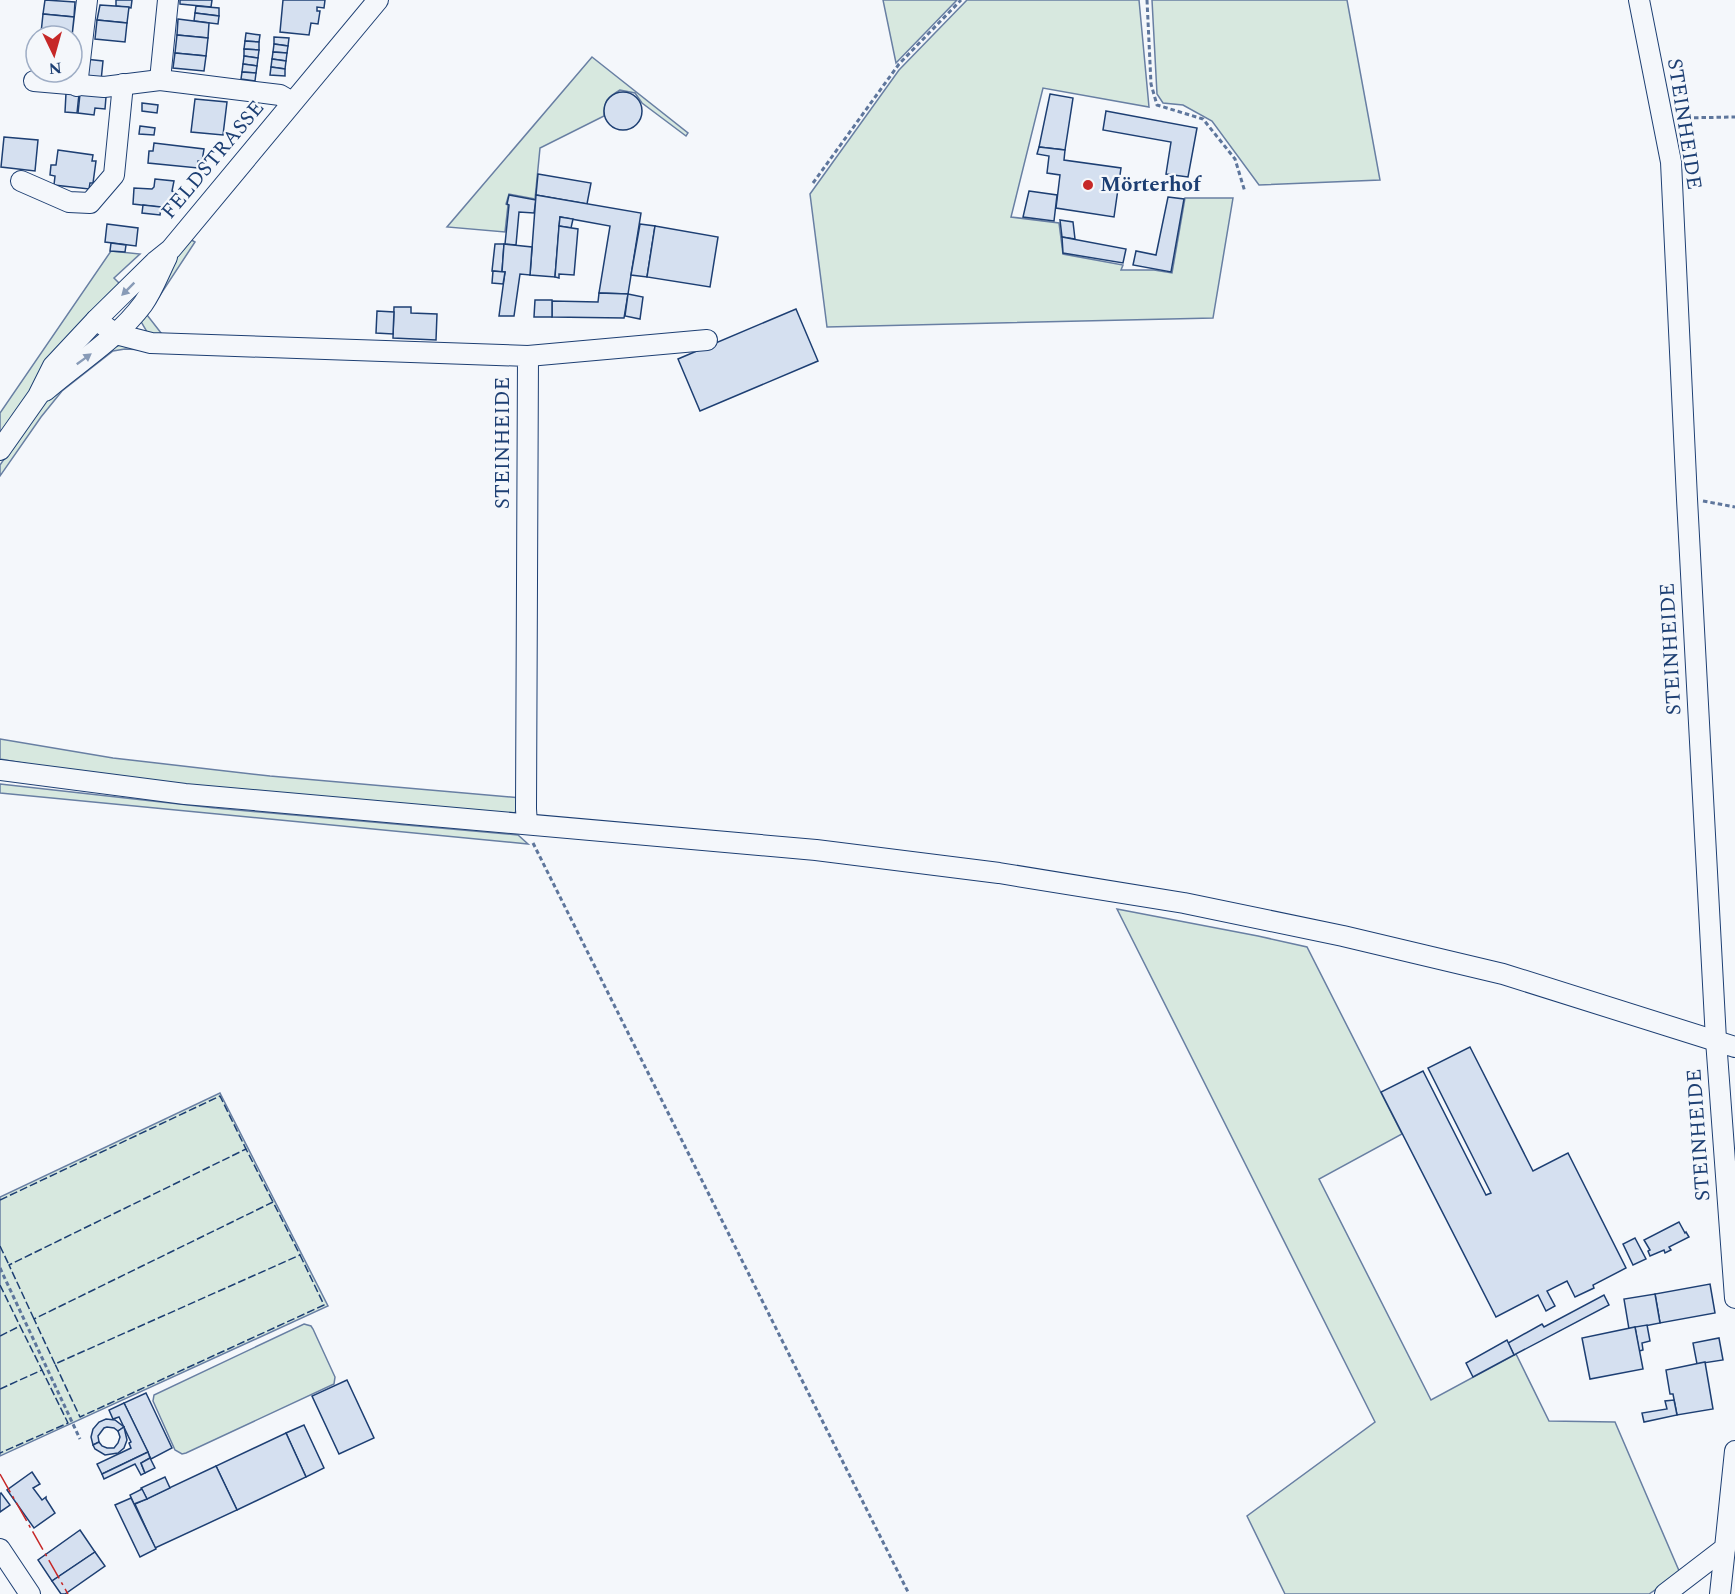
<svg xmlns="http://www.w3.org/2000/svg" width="1735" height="1594" font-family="Spectral,serif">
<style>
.green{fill:#d7e8df;stroke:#687fa3;stroke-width:1.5}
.building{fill:#d5e0f0;stroke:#1d3f73;stroke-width:1.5}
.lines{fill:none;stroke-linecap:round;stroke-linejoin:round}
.minor-casing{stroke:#1d3f73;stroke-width:22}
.path{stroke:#5e769c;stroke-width:3;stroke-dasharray:4.5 3;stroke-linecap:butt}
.minor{stroke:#f4f7fb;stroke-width:20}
.fence{stroke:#1d3f73;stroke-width:1.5;stroke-dasharray:8 3;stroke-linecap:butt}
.power{stroke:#c62828;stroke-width:1.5;stroke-dasharray:21 4.5 3 4.5;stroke-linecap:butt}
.oneway{fill:#889bb7}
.poi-dot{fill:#c62828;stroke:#f4f7fb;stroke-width:2}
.labels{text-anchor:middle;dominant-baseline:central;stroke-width:4.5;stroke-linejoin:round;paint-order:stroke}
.street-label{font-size:21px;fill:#1d3f73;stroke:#f4f7fb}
.poi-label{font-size:21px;font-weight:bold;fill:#1d3f73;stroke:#f4f7fb;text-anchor:start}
</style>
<rect width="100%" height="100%" fill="#f4f7fb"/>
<g class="green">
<path d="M883,0h74l-61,63z"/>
<path d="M967,0h172l10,107 -106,-19 -32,129 48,6 4,31 60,11 -2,5h33l18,3 13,-75h48l-20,120 -386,9 -17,-133 89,-124z"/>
<path d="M1152,0h195l33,180 -121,5 -47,-64 -29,-16 -20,-2 -6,-9z"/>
<path d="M592,57l96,76 -2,3 -44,-33 -7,-10 -15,-3c-13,8 -16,10 -16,26l-64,32 -5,51 -26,-5 -3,10 2,1 -3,27 -58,-5z"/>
<path d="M188,238l7,4 -48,73 18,23 -18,-6 -7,-12 3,-9z"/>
<path d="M111,251l29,3 -26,24 7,7 -121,156v-28z"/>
<path d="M120,345l50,6 -45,-2 -12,2 -51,40 -21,26 -41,59v-11l46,-68 55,-45z"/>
<path d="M0,739l113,19 157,18 251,22 -6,15 -10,3 -399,-38 -106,-19z"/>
<path d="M0,784l215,24 303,27 10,9 -528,-51z"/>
<path d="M1117,909l141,27 49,11 95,187 -83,45 112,221 85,-46 33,67 66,1 65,151 -31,21h-364l-38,-78 128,-94z"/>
<path d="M220,1093l108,213 -328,150v-259z"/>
<path d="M304,1324l7,2 2,3 22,48 -1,7 -148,69 -4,1 -7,-4 -22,-49 1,-6z"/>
</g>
<g class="building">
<path d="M45,0l30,2 -1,15 -31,-3z"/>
<path d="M116,0h16l-1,8 -15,-2z"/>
<path d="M180,0h32l-1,7 -31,-3z"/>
<path d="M283,0h42l-1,8 -7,-1v4h3l-2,13 -7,-1 -2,12 -29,-3z"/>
<path d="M100,5l29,2 -2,16 -30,-3z"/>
<path d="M196,6l23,2v8l-24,-3z"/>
<path d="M195,13l24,3 -1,8 -24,-3z"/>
<path d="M43,14l31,3 -2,19 -31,-3z"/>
<path d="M178,19l31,4 -1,15 -31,-3z"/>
<path d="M97,20l30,3 -2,19 -30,-3z"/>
<path d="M246,33l14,2 -1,7 -14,-1z"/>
<path d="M177,35l31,3 -2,18 -31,-3z"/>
<path d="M274,37l15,1 -1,8 -14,-2z"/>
<path d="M245,41l14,1v8l-15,-1z"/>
<path d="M274,44l14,2 -1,7 -14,-1z"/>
<path d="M244,49l15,1 -1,8 -14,-2z"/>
<path d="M273,52l14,1 -1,8 -14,-2z"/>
<path d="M175,53l31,3 -2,15 -31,-3z"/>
<path d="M244,56l14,2 -1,8 -14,-2z"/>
<path d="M85,59l18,2 -2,20 -18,-2z"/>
<path d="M272,59l14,2 -1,8 -14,-2z"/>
<path d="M243,64l14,2 -1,7 -14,-1z"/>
<path d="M271,67l14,2v7l-15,-1z"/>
<path d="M242,72l14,1 -1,8 -14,-2z"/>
<circle cx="623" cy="111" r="19"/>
<path d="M66,93l13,1 -2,19 -12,-1z"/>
<path d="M80,94l26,3 -1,12 -10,-1 -1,7 -16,-2z"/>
<path d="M1050,94l23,4 -8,52 -26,-3z"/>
<path d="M195,99l32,3 -4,33 -32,-3z"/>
<path d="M142,103l16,2 -1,8 -15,-2z"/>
<path d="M1106,111l91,17 -9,49 -22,-3 5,-32 -68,-12z"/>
<path d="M140,126l15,2 -1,7 -15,-1z"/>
<path d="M4,137l34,3 -3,31 -34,-4z"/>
<path d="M154,143l50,6 -2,12h-4v7l-50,-5 1,-12h4z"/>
<path d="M1039,147l26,3 -1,10 57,8 -7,49 -58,-9 4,-33 -13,-2 2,-17 -12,-2z"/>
<path d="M58,150l35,5 -1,6h4l-3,22h-3l-1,6 -35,-4 1,-9 -5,-1 1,-10h5z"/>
<path d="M538,174l53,9 -4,21 -51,-9z"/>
<path d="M155,179l19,2 -2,10 4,2 -1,4 -7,4 -1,7 -34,-4 1,-16 18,1 2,-2z"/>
<path d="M1029,191l28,4 -3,26 -31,-4z"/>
<path d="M509,195l27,5 -2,13 -15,-1 -3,33 -11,-1 4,-39 -2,-1z"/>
<path d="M536,195l105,18 -13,81 -29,-1 11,-67 -50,-9 -5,60 -25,-2z"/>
<path d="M1168,197l16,2 -13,73 -38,-7 3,-14 20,4z"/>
<path d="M143,205l18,2 -1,8 -18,-2z"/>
<path d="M560,217l13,2 -2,9 -12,-2z"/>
<path d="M1060,220l13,2 2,17 -13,-2z"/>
<path d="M107,224l31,4 -2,18 -31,-4z"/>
<path d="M640,224l15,2 -8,51 -16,-2z"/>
<path d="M559,226l19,3 -4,46 -15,-1v4l-4,-1z"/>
<path d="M655,226l63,11 -8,50 -63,-10z"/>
<path d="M1062,237l64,12 -3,14 -60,-10z"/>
<path d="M111,243l15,2 -1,7 -15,-1z"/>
<path d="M495,244h9l-2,28 -10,-1z"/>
<path d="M504,244l28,3 -2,28 -10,-1 -6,42h-15l6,-44h-3z"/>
<path d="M493,271l12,1 -2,12 -11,-1z"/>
<path d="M599,293l29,1 -4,24 -72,-1v-16l46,1z"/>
<path d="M628,294l15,3 -3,22 -15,-3z"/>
<path d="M535,300h17v17h-18z"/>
<path d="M394,307h17v6l26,1 -1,26 -43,-2z"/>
<path d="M796,309l22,52 -118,50 -22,-52z"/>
<path d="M377,311l17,1 -1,22 -17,-1z"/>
<path d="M1470,1047l63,124 35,-18 58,115 -33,17 1,3 -19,9 -8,-16 -20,10 8,15 -9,5 -8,-16 -42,22 -115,-225 42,-21 63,124 5,-2 -63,-125z"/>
<path d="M1679,1222l6,11 1,-1 3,5 -20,10 2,3 -6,3 -1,-3 -14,6 -2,-5 2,-1 -6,-10z"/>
<path d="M1635,1238l11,21 -13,6 -10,-21z"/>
<path d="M1710,1284l5,29 -55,10 -5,-29z"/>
<path d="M1655,1294l5,29 -31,6 -5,-30z"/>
<path d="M1604,1295l5,10 -95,50 -6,-12 34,-19 2,3z"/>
<path d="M1647,1325l3,16 -8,2 1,7 -4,1 -4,-24z"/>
<path d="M1635,1327l8,42 -53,10 -8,-41z"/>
<path d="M1719,1338l4,22 -26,4 -4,-21z"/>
<path d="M1507,1340l7,15 -41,22 -7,-14z"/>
<path d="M1705,1362l8,47 -36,6 -4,-21h-3l-4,-24z"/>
<path d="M347,1380l27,58 -35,16 -27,-58z"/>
<path d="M146,1393l26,55 -21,11 -27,-56z"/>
<path d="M1674,1400l3,15 -33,7 -2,-9 25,-4 -2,-8z"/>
<path d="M124,1403l24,49 -46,22 -5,-10 34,-16 -2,-5 2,-1 -12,-25 -6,2 -4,-9z"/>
<path d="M106,1419l9,1 9,7 -6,4 -4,-3 -7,-1 -3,1 -6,8 1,6 -6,3 -2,-8 2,-8 6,-7z"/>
<path d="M304,1425l20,43 -18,9 -20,-44z"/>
<path d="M124,1427l3,13 -3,8 -6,5 -13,2 -10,-6 -2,-4 6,-3 3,4 5,2h7l4,-5 2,-6 -2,-6z"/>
<path d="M286,1433l20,44 -69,33 -21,-44z"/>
<path d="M148,1452l2,6 -9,5 4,10 -4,2 -6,-11 -31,15 -2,-5z"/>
<path d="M150,1458l5,10 -10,5 -4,-10z"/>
<path d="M216,1466l21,44 -82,38 -20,-44z"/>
<path d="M32,1472l8,12 -7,4 9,12 4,-3v2l9,14 -21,15 -27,-38z"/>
<path d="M165,1477l5,11 -23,11 -6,-11z"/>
<path d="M142,1489l5,10 -13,5 -4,-9z"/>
<path d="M1,1493l9,12 -10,7v-18z"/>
<path d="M131,1498l25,51 -16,8 -25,-52z"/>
<path d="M80,1530l15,22 -43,29 -14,-21z"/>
<path d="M95,1552l10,14 -40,28h-4l-9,-13z"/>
</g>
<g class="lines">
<g class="minor-casing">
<g id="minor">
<path d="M1639,0l32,162 16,337 29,541 19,258"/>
<path d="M160,80l8,-80"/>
<path d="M34,81l70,6 56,-7 120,15 12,7"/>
<path d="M77,86l10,-86"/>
<path d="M21,181l48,21 21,1 24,-28 9,-91"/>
<path d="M96,320l20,14 35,9 377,13 -2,453 1,15"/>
<path d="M528,356l179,-16"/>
<path d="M45,391c33,-29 72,-52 98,-87 10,-14 16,-31 24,-47"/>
<path d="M0,450l38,-54 15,-30 43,-46 60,-59 15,-12 207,-249"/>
<path d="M0,770l185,24 631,56 183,23 185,30 159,33 160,38 232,73"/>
<path d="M0,1549l30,45"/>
<path d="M1665,1594l60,-46 10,-97"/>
<path d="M1720,1594l5,-46"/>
</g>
</g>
<g class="path">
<path d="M1147,0l4,84 6,21 46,14 32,40 10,33"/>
<path d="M1679,118l56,-1"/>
<path d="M813,183l86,-119 62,-64"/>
<path d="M1703,501l32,6"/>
<path d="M533,843l376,751"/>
<path d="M0,1268l80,171"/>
</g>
<use href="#minor" class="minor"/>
<g class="fence">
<path d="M0,1200l220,-104 26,53"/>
<path d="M0,1246l9,19"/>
<path d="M300,1255l24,50 -244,112 -25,-53z"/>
<path d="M0,1285l20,41"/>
<path d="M34,1319l-25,-54 237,-116 27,53"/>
<path d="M0,1336l20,-10 22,44"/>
<path d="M55,1364l-21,-45 239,-117 27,53"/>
<path d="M0,1389l42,-19 26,53 -68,30"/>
</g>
<path class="power" d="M0,1474l68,120"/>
</g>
<defs><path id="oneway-solid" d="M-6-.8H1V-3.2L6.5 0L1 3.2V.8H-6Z" transform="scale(1.5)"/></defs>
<g class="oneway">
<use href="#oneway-solid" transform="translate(128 289) rotate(135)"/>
<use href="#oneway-solid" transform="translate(84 359) rotate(-36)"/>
</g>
<circle class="poi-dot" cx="1088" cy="185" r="6"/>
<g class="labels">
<g class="street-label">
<text transform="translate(1684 124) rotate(81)">STEINHEIDE</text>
<text transform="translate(213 160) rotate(-50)">FELDSTRASSE</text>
<text transform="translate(503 443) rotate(-90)">STEINHEIDE</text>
<text transform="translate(1671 649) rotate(-93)">STEINHEIDE</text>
<text transform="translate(1699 1135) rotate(-94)">STEINHEIDE</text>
</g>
<g class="poi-label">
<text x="1100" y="185">Mörterhof</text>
</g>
</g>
<g transform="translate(54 54) rotate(175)"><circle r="28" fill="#f4f7fb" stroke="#9eadc5" stroke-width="1.5"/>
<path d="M0-4.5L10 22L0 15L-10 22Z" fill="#c62828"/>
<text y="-9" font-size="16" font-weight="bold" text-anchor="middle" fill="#1d3f73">N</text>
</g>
</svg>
